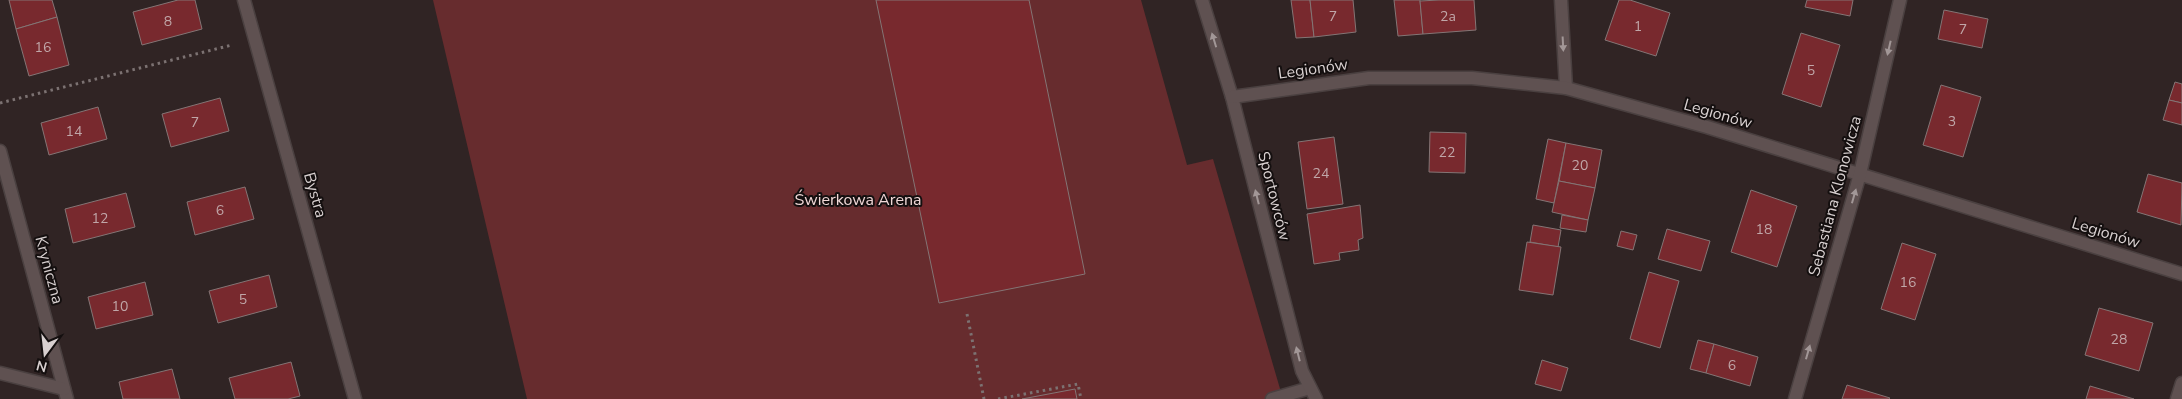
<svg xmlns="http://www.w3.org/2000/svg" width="2182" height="399" font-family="'Nunito Sans',sans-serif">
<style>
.green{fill:#672c2e}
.building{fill:#78292e;stroke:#847575}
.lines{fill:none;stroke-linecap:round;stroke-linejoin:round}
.service-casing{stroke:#4a4040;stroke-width:15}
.minor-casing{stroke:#4a4040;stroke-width:15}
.path{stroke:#7c7272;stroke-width:3;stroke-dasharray:2.5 4;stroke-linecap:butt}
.service{stroke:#5f5151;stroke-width:12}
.minor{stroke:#5f5151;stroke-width:12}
.oneway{fill:#a29797}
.labels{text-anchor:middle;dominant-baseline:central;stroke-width:4;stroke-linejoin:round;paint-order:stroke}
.number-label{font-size:14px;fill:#c0a6a8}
.street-label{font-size:16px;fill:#d8d0d0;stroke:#140f0f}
.park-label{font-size:16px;fill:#f1d8d7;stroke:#140f0f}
</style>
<rect width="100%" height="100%" fill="#302424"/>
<path class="green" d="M433,0h708l46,165 26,-6 70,240h-756z"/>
<g class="building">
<path d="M9,0h43l5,17 -41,12z"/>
<path d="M178,0h17l7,29 -60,16 -9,-33z"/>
<path d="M876,0h153l56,274 -146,29z"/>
<path d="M1291,0h19l4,37 -18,1z"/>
<path d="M1310,0h43l3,32 -42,5z"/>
<path d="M1394,0h26l3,34 -25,2z"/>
<path d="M1439,0h35l2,30 -53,4 -3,-33z"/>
<path d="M1619,0h11l40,13 -14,43 -51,-16z"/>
<path d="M1807,0h46l-3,16 -45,-9z"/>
<path d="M1944,10l44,9 -6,29 -44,-9z"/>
<path d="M57,17l12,48 -40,11 -13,-47z"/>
<path d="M1801,33l39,12 -19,62 -39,-13z"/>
<path d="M2175,82l7,2v19l-13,-3z"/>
<path d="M1941,85l40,12 -18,60 -40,-12z"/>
<path d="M220,98l9,33 -58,16 -9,-33z"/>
<path d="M2169,100l13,3v22l-19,-5z"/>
<path d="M98,107l9,32 -58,16 -8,-32z"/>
<path d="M1430,132l36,1 -1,40 -36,-1z"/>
<path d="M1334,137l9,67 -36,5 -9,-67z"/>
<path d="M1548,139l18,4 -12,60 -18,-4z"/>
<path d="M1566,143l36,7 -7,38 -36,-7z"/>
<path d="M2148,174l34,9 -1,42 -44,-13z"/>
<path d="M1559,181l36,7 -7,32 -36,-8z"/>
<path d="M245,187l9,32 -59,16 -8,-33z"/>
<path d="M1751,190l46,16 -20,61 -46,-15z"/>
<path d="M126,193l9,34 -62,16 -8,-34z"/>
<path d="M1360,205l3,33 -5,2 1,10 -20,3 1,7 -26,4 -7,-50z"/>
<path d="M1562,215l26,5 -2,12 -26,-4z"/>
<path d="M1533,225l28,5 -3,17 -28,-5z"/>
<path d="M1667,229l43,12 -9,30 -43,-12z"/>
<path d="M1621,231l16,4 -4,15 -16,-4z"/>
<path d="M1527,242l34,5 -8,48 -34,-5z"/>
<path d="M1902,243l34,11 -21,66 -34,-11z"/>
<path d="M1649,272l30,9 -19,67 -30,-9z"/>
<path d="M269,275l8,32 -59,16 -9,-32z"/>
<path d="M145,282l8,33 -57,14 -8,-32z"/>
<path d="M2099,308l54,15 -14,48 -54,-16z"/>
<path d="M1698,340l16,4 -8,29 -16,-4z"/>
<path d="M1714,344l44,13 -8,29 -44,-13z"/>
<path d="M1542,360l26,8 -7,23 -26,-7z"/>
<path d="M291,362l9,34 -12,3h-53l-6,-21z"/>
<path d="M172,369l8,30h-57l-4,-17z"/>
<path d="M1847,385l43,13 -1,1h-47z"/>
<path d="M2090,386l44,13h-48z"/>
<path d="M1075,389l2,10h-55z"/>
</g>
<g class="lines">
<g class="service-casing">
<path id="service" d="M1272,399l38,-11"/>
</g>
<g class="minor-casing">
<g id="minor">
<path d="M244,0l111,399"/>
<path d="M1202,0l30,97 70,274 14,28"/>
<path d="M1561,0l5,88"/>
<path d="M1232,97l137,-19h103l94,10 141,39 475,147"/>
<path d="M0,151l67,248"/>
<path d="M0,373l64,16"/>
<path d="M1795,399l65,-225 40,-174"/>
<path d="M2177,399l5,-16"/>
</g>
</g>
<g class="path">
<path d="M0,103l232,-58"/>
<path d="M967,314l17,85"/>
<path d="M998,399l80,-15 3,15"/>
</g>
<use href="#service" class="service"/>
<use href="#minor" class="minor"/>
</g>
<defs><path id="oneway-solid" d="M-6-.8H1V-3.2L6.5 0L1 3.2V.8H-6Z" transform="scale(1.25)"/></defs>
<g class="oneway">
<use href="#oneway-solid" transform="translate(1214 40) rotate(-107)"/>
<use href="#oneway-solid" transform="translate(1563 44) rotate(87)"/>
<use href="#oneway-solid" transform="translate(1889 48) rotate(103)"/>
<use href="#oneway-solid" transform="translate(1854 196) rotate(-74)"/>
<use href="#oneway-solid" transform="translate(1257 197) rotate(-104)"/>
<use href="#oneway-solid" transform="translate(1808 352) rotate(-74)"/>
<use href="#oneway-solid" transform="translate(1298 354) rotate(-104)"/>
</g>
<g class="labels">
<g class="number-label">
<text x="1333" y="16">7</text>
<text x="1448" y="16">2a</text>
<text x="168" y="21">8</text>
<text x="1638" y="26">1</text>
<text x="1963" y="29">7</text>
<text x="43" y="47">16</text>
<text x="1811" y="70">5</text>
<text x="1952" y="121">3</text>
<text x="195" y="122">7</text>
<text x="74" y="131">14</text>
<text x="1447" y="152">22</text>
<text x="1580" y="165">20</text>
<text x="1321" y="173">24</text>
<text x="220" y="210">6</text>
<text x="100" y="218">12</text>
<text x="1764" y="229">18</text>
<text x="1908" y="282">16</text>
<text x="243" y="299">5</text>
<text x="120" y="306">10</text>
<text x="2119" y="339">28</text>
<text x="1732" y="365">6</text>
</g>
<g class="street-label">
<text transform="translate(1313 69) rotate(-8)">Legionów</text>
<text transform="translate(1718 114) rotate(16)">Legionów</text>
<text transform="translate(315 195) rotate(74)">Bystra</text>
<text transform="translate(1274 196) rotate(76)">Sportowców</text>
<text transform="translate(1835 196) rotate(-75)">Sebastiana Klonowicza</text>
<text transform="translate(2106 233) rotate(17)">Legionów</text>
<text transform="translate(49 270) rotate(75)">Kryniczna</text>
</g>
<g class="park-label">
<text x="858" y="200">Świerkowa Arena</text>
</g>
</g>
<g transform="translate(45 354) rotate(195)" stroke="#140f0f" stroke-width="4" paint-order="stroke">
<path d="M0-4L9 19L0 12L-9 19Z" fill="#d8d0d0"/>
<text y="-8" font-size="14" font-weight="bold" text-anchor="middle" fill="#d8d0d0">N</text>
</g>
</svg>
